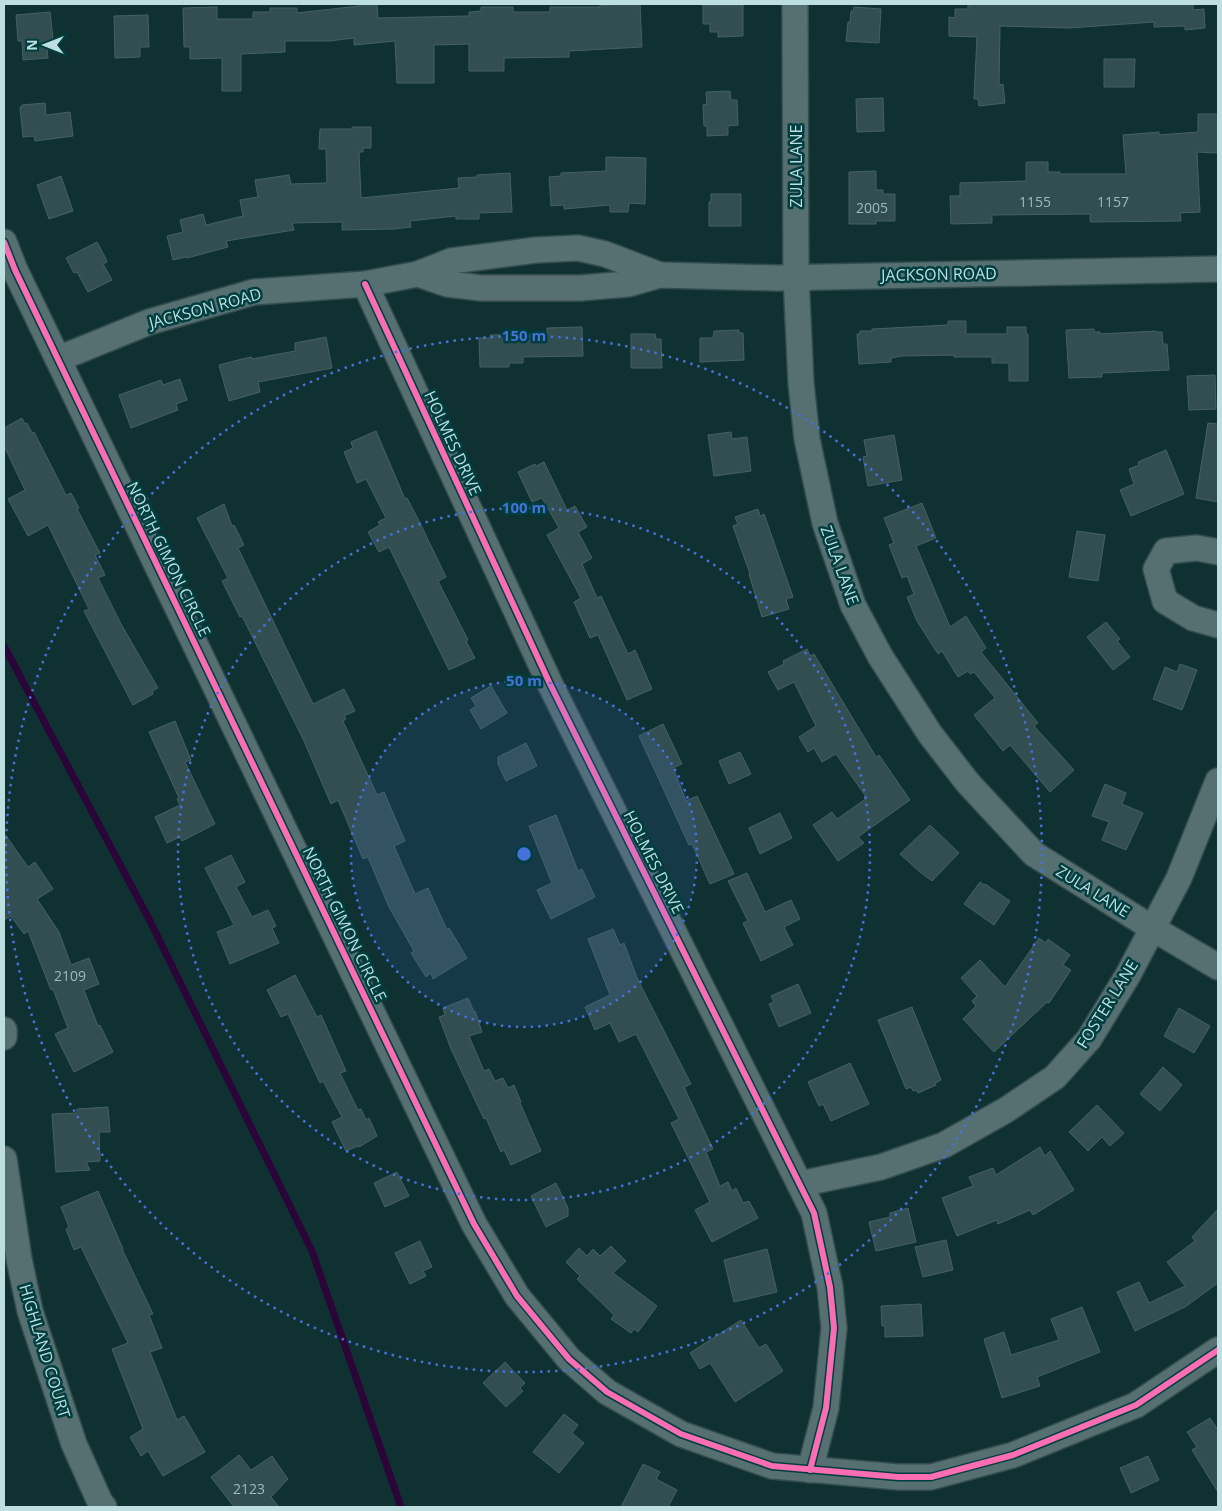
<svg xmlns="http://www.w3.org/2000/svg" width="1222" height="1511" font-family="'Open Sans',sans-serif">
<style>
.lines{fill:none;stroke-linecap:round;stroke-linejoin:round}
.stream{stroke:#2b0438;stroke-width:7}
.building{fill:#324e51;stroke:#466165}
.minor-casing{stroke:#344c4d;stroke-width:28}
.minor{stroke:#566f70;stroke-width:25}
.cycleway-casing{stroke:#013e40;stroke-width:9}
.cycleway{stroke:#f96db3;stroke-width:6}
.ring{fill:none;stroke:#4572da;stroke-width:2.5;stroke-dasharray:2.5 5}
.labels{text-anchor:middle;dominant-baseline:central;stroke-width:5;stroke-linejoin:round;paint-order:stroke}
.number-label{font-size:14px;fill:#9bbbbc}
.street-label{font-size:16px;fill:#bedfe0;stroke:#013e40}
.centre{fill:#4572da;stroke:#013e40;stroke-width:2.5}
.ring-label{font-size:15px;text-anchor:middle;font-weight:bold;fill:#4572da;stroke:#013e40;stroke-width:5;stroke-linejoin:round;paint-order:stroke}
</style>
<rect width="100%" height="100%" fill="#0f3132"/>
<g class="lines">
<path class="stream" d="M4,646l145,273 163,332 89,256"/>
</g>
<g class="building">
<path d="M359,4h18l1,14 91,-2v-4l12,-1v-4h32v5h37v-5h50v-2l40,-1 2,43 -73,4v6l-65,1v13h-35v-27l-35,1v38h-37l-2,-42 -41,4v-7l-25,3h-44v11l-44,2v37h-19v-33l-32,1v-12h-6l-1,-39 34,-1v12h36v-7h17v-4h27v5l62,-7z"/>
<path d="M968,4h225v6l11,-1 1,19 -20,2v-4l-31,1v-5l-85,6 -69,-2 -1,59 4,-1 2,19 -26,3 -1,-7h-4l3,-62 -28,-1v-19l6,1v-9h13z"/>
<path d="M703,5h40v31l-25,1v-5h-8v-8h-7z"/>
<path d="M854,7l27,2 -2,34 -33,-2 2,-19h2l1,-11h2z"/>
<path d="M50,12l4,36 -7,1 1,9 -25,2 -1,-19h-4l-2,-26z"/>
<path d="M148,15l1,32h-9v10l-25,1 -1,-42z"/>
<path d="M1104,59h31l-1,28h-30z"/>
<path d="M730,91l1,9h6l1,25 -10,1v9l-21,1v-10h-3l-1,-21 4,-1 -1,-12z"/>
<path d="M883,98l1,33 -27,1 -1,-33z"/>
<path d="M45,103l1,12 24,-3 3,24 -38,5 -1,-5 -11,1 -3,-30h2v-2z"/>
<path d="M1198,114h20v39l-21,-1 3,60 -20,1 1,8 -91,1v-8l-98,1v8l-41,1 -1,-28h10v-13l66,-2v-19h22v10h12v2h66l-3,-39 36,-3v3l39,-3z"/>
<path d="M352,127h19v21h-8v4h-4l2,46 98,-10 -1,-10 19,-1v-2l33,-2 2,39 -33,1v6h-23v-3l-46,5 1,6 -18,2 -51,1v-8l-50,1 2,7 -68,11 2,6 -41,11 -1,-1 -13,3 -6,-24 16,-4 -3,-12 23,-6 3,11 37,-9 -3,-16 18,-3 -3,-17 34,-5 2,9 36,-1 -1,-34h-7l1,-20h32z"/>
<path d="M606,157l40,1 -1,46 -16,-1 -1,9h-18v-7l-46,4v-4l-13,1 -2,-29 12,-1v-3l45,-2z"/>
<path d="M876,171v19h7v4h12v27h-19v3h-27v-52z"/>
<path d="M61,176l12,35 -24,8 -12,-34z"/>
<path d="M711,194h30v32h-32v-24h2z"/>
<path d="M97,242l9,17 1,3 -4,2 9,16 -24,12 -11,-20 -3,1 -8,-15z"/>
<path d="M948,321h18v13h41v-7h19v7h2v47h-19v-18h-17v-6h-38v-2l-52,1 -11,2v4l-32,2 -2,-30h3v-3h12v-2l76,-4z"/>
<path d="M582,327l1,29 -60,1v6h-14v4h-29l-1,-29h11v-3l57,-1v-6z"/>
<path d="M1094,329v3h6v2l56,-3v1h6l1,12h4l2,26 -67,3v4l-33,1 -3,-48z"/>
<path d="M739,330v3h4l1,27 -44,2v-24h13l1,-7z"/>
<path d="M631,334h24l1,5h5l1,29h-31z"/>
<path d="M326,337l6,31 -74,14 2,10 -31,9 -10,-36 23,-6 10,-2v2l43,-8v-8z"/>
<path d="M1215,375l1,34 -27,1 -2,-34z"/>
<path d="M180,379l7,21 -11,4 2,6 -47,18 -12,-33 42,-15 2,5z"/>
<path d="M22,418l3,6 2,-1 5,10 2,-1 32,63 5,-2 8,15 -2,1 23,44 -5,2 10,20 -7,3 23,46 37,64 -6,3 1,3 -20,11 -49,-94 5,-2 -41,-84 -20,11 -20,-37 17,-9 -21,-44v-18z"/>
<path d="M1208,423l10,1v78l-22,-4z"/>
<path d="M376,431l29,68 2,-1 12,23 27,56 -8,4 30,59 -2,1 9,17 -26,12 -60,-123 -10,5 -11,-20 12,-7 -2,-3 8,-4 -20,-39 -9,4 -13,-31 9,-4 -2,-6z"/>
<path d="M731,432l1,7 15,-2 4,34 -37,5 -6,-41z"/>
<path d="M894,435l8,45 -34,6 -5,-29 4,-1 -3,-16z"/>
<path d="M1166,450l18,44 -53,22 -11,-26 14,-6 -5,-15 10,-4 -1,-3z"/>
<path d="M544,462l23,48 8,-4 12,21 -9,5 14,26 -10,6 15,34 4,-2 27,58 7,-4 17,39 -25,11 -29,-65 -8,3 -16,-36 7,-4 -34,-63 12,-7 -17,-30 -10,4 -14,-30 17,-8 1,2z"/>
<path d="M922,503l14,35 -20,8 34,81 16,-11 20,32 -5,4 57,71 -4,3 40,44 -24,22 -40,-47 -7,6 -29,-36 21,-17 -21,-26 -4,2 -2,-3 -10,6 -16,-26 -4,3 -21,-33 -10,-24 7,-3 -7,-18 -5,2 -13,-33 5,-2 -10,-25z"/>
<path d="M224,504l8,22 2,-1 10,20 -6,3 75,156 31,-15 11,22 -11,5 2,3 -3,2 34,74 7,-3 21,49 -11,5 21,48 13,-6 19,42 2,-2 18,30 -34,21 -2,-6 -5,4 -15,-24 3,-2 -25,-44 -21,-50 -5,2 -25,-59 -7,4 -27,-63 -62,-125 -2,1 -18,-36 6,-3 -31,-60z"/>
<path d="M758,509l2,7 4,-2 29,83 -7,2 3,10 -27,8 -13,-43h1l-17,-48 5,-2 -3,-7z"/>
<path d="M1077,531l28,4 -7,46 -29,-4z"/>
<path d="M1106,622l14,17 -3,2 13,16 -17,13 -26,-33z"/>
<path d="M807,649l3,7 4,-2 62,103 3,-2 31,45 -52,37 6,6 -26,18 -25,-36 19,-13 5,7 30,-21 -31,-44 -14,8 -8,-14 -6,4 -9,-15 17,-11 -22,-44 -16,8 -10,-18 16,-8 -1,-3z"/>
<path d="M1180,664l17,6 -15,40 -29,-11 12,-32 12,5z"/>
<path d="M491,686l16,27 -26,16 -11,-19 6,-4 -5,-8z"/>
<path d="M175,721l16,39 -6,2 30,62 -33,17 -2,-4 -13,6 -12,-26 25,-12 -3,-6 2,-1 -30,-66z"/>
<path d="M663,724l19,40 -9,4 13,33 11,-5 37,78 -24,10 -18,-40 -3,1 -50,-109z"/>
<path d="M526,743l11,23 -31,15 -8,-17v-7z"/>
<path d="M740,752l11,22 -22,10 -10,-23z"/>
<path d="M1105,784l21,9 -4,11 21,9 -17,37 -24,-10 7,-18 -17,-6z"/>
<path d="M780,813l12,25 -32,16 -11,-26z"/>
<path d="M556,815l22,56 4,-2 13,28 -44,22 -14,-29 15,-7 -23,-57z"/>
<path d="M930,825l29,28 -27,28 -12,-9 -20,-18z"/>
<path d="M4,833l24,34 7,-5 18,27 -16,10 22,33 12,33 18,-7 10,26 -15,6 14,36 2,-1 13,27 -39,20 -19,-38 13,-6 -15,-39 -2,1 -23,-59 -4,3 -13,-18 -7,4z"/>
<path d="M231,855l14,27 -9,5 16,30 16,-7 8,16 -4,2 7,15 -49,21 -13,-32 17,-7 -29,-57z"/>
<path d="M747,873l18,39 26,-12 9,19 -16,8 9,18 -32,16 -18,-38 5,-2 -20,-40z"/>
<path d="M980,882l4,3 1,-1 25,17 -16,24 -30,-21z"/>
<path d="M613,929l7,16 4,-2 13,35 54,106 -7,3 29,62 -7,3 14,34 8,-4 4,9 4,-3 7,15 6,-2 9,17 -46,24 -17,-32 15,-8 -39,-79 8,-4 -43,-85 -17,8 -9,-19 -15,7 -10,-23 25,-12 -22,-56z"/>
<path d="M1039,938l7,5 2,-4 22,16 -7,10 8,5 -22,33 -2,-1 -53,50 -31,-33 13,-13 -4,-5 5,-5 -16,-18 19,-18 25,27z"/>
<path d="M295,975l22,42 4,-2 25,56 -6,2 18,37 3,-1 5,11 3,-2 8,18 -18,11 -1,-1 -12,5 -14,-29 10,-5 -19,-36 -3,2 -32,-69 -7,3 -14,-27z"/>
<path d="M798,984l13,29 -32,14 -10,-23 5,-2 -3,-6z"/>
<path d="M468,998l6,14 1,-1 7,21 -13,4 15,35 5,-2 6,12 8,-3 5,10 6,-3 7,17 -1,1 21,48 -30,14 -7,-15 -3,2 -15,-34 -2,1 -33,-70 -12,-32 6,-2 -2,-7z"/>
<path d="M912,1007l29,73 -6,3 1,2 -18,8 -2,-3 -3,1 -2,-4 -5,2 -28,-69z"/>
<path d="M1179,1008l31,18 -16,27 -30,-17z"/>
<path d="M850,1063l19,41 -38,17 -8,-17 -4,2 -11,-24z"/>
<path d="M1163,1067l19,18 -22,26 -20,-17z"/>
<path d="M1097,1105l27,28 -14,13 -8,-9 -14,14 -19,-19z"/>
<path d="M108,1107l2,25h-11l1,29 -14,1 4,8 -34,2 -4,-58 25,-1v-4z"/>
<path d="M1040,1147l5,9 5,-5 24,39 -41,25 -3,-5 -32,14 -1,-4 -40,16 -15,-38 31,-12 -4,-9 24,-9 3,7z"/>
<path d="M397,1172l12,24 -24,11 -11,-24z"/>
<path d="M556,1183l12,25v8l-22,11 -15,-31z"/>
<path d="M98,1191l25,58h-1l31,65 -4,1 13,33 -12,4 27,68 7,-4 21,36 -42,24 -15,-25 -7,5 -11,-19 13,-8 -31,-80 16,-6 -47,-96 -7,3 -8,-21 3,-2 -8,-20z"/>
<path d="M908,1208l8,34 -40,9 -7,-29 21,-5v-4z"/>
<path d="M1218,1209v74l-33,24 -50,24 -18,-39 22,-10 10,21 36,-17 -18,-24 28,-21 -3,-4z"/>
<path d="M946,1240l7,30 -30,7 -8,-30z"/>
<path d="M420,1241l12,26 -9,4 3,5 -16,8 -15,-31z"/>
<path d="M611,1246l15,15 -13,12 44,33 -19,26 -4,-3 -3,4 -20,-14 3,-4 -37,-36 3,-3 -14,-14 13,-14 8,8 6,-7 7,7z"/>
<path d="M767,1249l10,43 -43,10 -10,-42z"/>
<path d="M921,1304l2,32 -38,1v-11h-3l-1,-20z"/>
<path d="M1082,1307l18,45 -63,25 3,9 -38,12 -18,-59 20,-7 7,23 48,-15 -8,-21z"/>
<path d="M741,1320l18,28 7,-4 17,27 -48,31 -25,-39 -10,6 -10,-16z"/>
<path d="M505,1362l20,21 -5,5 3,3 -17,16 -23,-24z"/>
<path d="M564,1414l14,11 -6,8 12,10 -25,30 -26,-21z"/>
<path d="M1210,1418l8,12v62l-26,-42 5,-3 -10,-15z"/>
<path d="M239,1455l12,15 21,-14 16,23 -17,18 8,10h-45l-23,-30z"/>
<path d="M1148,1456l11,24 -28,13 -11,-25z"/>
<path d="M643,1464l17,8 -4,7 21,11 -9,17h-47z"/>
</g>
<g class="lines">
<g class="minor-casing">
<g id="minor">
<path d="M795,4l1,273 5,106 6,56 18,84 28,82 27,51 50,78 38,49 66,71 118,74 66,39"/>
<path d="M4,242l11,28 459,954 43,72 52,63 38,33 74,42 91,32 126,11h33l82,-22 123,-50 82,-55"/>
<path d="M418,274l29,10 34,4h99l48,-4 32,-9 117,3 441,-9"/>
<path d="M365,284l185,400 264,529 16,74 4,41 -8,80 -16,62"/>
<path d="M58,359l91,-37 105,-30 111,-8 53,-10 33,-13 85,-11 42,-2 27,6 55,21"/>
<path d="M1218,552l-21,-4 -31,3 -10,18 9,32 28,17 25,7"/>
<path d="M4,1030v7"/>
<path d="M4,1159l15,100 11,52 44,133 26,58 4,5"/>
<path d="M800,1184l81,-17 63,-22 62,-35 49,-33 34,-38 39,-64 51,-97 39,-97"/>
</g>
</g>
<use href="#minor" class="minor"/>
<g class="cycleway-casing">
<g id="cycleway">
<path d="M4,242l11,28 459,954 43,72 52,63 38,33 74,42 91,32 126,11h33l82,-22 123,-50 82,-55"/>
<path d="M365,284l185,400 264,529 16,74 4,41 -8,80 -16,62"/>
</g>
</g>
<use href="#cycleway" class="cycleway"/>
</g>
<circle cx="524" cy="854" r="173" fill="#4572da" fill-opacity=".12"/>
<g class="ring">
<circle cx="524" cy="854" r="173"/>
<circle cx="524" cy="854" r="346"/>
<circle cx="524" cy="854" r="518"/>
</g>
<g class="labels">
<g class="number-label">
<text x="1035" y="201">1155</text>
<text x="1113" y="201">1157</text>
<text x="872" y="207">2005</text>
<text x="70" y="975">2109</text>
<text x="249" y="1488">2123</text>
</g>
<g class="street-label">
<text transform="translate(796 166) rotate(-90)">ZULA LANE</text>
<text transform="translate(939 274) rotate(-1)">JACKSON ROAD</text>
<text transform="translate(205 308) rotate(-15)">JACKSON ROAD</text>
<text transform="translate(453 443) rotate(65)">HOLMES DRIVE</text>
<text transform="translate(169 559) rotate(64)">NORTH GIMON CIRCLE</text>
<text transform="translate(840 565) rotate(70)">ZULA LANE</text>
<text transform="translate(654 862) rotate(63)">HOLMES DRIVE</text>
<text transform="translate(1093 891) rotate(32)">ZULA LANE</text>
<text transform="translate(345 924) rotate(64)">NORTH GIMON CIRCLE</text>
<text transform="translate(1107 1004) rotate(-58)">FOSTER LANE</text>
<text transform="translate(45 1351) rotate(73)">HIGHLAND COURT</text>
</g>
</g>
<circle cx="524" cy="854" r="8" class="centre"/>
<g class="ring-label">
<text x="524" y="341">150 m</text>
<text x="524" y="513">100 m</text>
<text x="524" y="686">50 m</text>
</g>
<rect width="1222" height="1511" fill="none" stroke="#bedfe0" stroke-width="10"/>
<g transform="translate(45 45) rotate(270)" stroke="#013e40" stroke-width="4" paint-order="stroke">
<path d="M0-4L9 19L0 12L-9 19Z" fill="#bedfe0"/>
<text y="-8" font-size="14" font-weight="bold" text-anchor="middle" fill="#bedfe0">N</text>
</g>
</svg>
